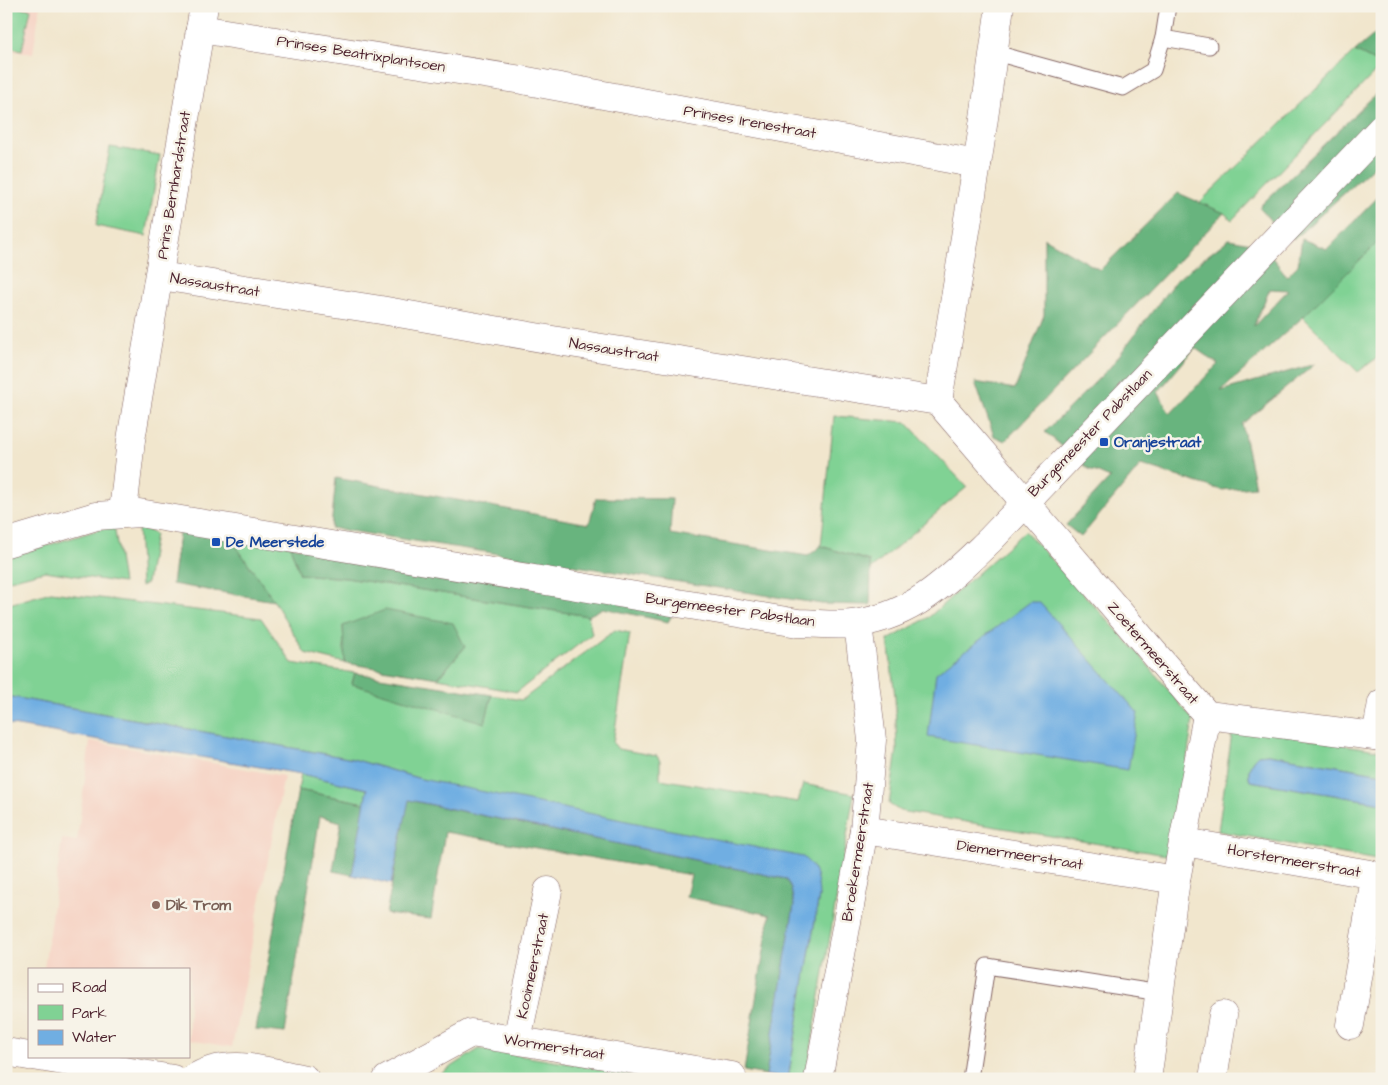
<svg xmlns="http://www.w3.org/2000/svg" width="1388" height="1085" font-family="'Architects Daughter',sans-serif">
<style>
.built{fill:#f6d2c3}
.green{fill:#80d294;stroke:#657860}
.forest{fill:#68b47e;stroke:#596a54;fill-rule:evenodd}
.water{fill:#70aee2;stroke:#5d6686}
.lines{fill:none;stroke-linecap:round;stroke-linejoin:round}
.service-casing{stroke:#846564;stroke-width:17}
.minor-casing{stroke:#846564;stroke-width:29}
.tertiary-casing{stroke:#846564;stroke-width:29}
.service{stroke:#fff;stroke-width:15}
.minor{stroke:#fff;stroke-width:28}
.tertiary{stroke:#fff;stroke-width:28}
.transit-dot{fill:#1a4fb4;stroke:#f7f3e8;stroke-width:2}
.education-dot{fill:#8d6e63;stroke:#f7f3e8;stroke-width:2}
.labels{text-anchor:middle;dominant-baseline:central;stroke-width:5;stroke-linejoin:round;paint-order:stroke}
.street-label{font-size:15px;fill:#4a1f2b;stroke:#f7f3e8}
.transit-label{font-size:15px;font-weight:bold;fill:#164399;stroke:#f7f3e8;text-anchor:start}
.education-label{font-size:15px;font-weight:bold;fill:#785e54;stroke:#f7f3e8;text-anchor:start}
</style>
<rect width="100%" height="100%" fill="#f7f3e8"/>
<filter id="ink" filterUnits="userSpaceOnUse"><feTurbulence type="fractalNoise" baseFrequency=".02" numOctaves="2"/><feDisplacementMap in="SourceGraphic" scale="10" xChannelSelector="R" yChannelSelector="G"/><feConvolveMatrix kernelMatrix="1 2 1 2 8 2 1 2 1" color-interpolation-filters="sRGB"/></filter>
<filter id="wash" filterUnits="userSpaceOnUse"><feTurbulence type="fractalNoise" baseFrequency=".0096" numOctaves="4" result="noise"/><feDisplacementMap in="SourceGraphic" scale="20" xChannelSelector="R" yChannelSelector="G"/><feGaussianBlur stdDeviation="1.12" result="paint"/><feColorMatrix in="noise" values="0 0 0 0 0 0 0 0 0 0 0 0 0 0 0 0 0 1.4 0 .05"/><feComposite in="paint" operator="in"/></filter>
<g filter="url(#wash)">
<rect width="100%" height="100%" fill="#f1e6cd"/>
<g class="built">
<path d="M6,6h34l-7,48 -27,-4z"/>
<path d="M90,741l194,35 -52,271 -43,-7v-71h-145l18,-130 15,2z"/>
</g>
<g class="green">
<path d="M6,6l25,3 -9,41 -16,-3z"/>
<path d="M1355,51l27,14 -150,155 -8,-7 -25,-10z"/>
<path d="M110,147l50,8 -14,81 -50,-10z"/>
<path d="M1382,238v123l-4,-4 -20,15 -55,-55z"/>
<path d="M834,416l72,6 61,65 -96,82 -2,-8 -48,-15z"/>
<path d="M114,525l9,58 -78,-12 -39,10v-23z"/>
<path d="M138,526l17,8 -8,49 -6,3z"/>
<path d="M1025,531l113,122 55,67 -21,136 -272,-45 -11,-7 8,-54 -2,-54 -7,-56 41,-23z"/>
<path d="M229,536l61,10 10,28 46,4 242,38 4,18 -75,58 -79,-14 27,-31 -122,-21 2,37 -40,-10 -31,-52z"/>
<path d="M51,592l210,26 31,45 63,10 -3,10 133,39 7,-27 30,5 93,-70 15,3 -17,110 5,6 39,7 3,5v18l138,23 5,-18 51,10 -48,285h-18l31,-183 -466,-137 -347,-63v-91z"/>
<path d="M1233,726l149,25v23l-114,-20 -10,1c-8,7 -11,15 -8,26l132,22v58l-164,-30z"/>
<path d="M301,774l66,15 -2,14 -67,-13z"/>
<path d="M479,1049l185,30h-231z"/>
</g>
<g class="forest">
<path d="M1382,28v37l-27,-14z"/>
<path d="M1378,92l4,4v11l-17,31 17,-9v30l-88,80 -19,-13 -16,-19z"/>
<path d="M1178,193l46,20 -219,228 -11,-5 -19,-54 40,7 29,-74v-77l56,32z"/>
<path d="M1382,193v45l-79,79 -82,74 94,-27 -73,60 13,63 -34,3 -80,-25 -60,72 -15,-12 44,-47 -21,-9 -44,-37 66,-66 65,-86 53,-41 33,6 25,31 11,-11 4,-26 25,10zM1270,289l18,1 -34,36v-1zM1195,348l23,16 -48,50 -12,-22z"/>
<path d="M336,478l253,46 7,-26 76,1 -2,35 138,22 13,-10 48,15 2,8 -1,36 -48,-1 -491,-76z"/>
<path d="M180,527l49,9 45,65 -102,-17z"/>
<path d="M290,546l385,64 -7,12 -65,-14 -15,8 -242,-38 -46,-4z"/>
<path d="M385,610l68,13 12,24 -27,31 -93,-15 -2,-37z"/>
<path d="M355,673l137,22 -7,28 -133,-39z"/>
<path d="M298,790l67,13 -13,72 -19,-4 8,-49 -21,-6 -35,217 -29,-3z"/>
<path d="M408,800l378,79 5,10 3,16 -28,170 -22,-4 26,-156 -84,-18 5,-22 -246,-43 -14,87 -45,-5z"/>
</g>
<g class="water">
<path d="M1030,602h9l99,111 -10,57 -200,-33 8,-64z"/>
<path d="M6,696l347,63 68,20 382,78c14,12 15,22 16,39l-31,183 -22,-4 28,-170 -3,-16 -5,-10 -377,-79 -18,84 -39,-9 15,-86 -66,-15 -295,-50z"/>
<path d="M1268,754l114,20v29l-132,-22c-3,-11 0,-19 8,-26z"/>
</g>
</g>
<g filter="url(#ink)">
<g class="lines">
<g class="service-casing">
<g id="service">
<path d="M1168,6l-5,32 46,8"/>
<path d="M992,52l131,36 30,-18 10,-32"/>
<path d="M970,1079l17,-113 173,27"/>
</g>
</g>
<g class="minor-casing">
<g id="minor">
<path d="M200,29l322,51 455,84"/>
<path d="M160,276l221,34 183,32 374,59 269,314 175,22"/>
<path d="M938,401l42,-255 20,-140"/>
<path d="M123,512l8,-72 73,-434"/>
<path d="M1376,736l6,-33"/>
<path d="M864,830l312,50"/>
<path d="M1184,842l186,32 4,10 -24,141"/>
<path d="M517,1040l31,-149"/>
<path d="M6,1052l23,4"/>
<path d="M33,1056l140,23"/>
<path d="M193,1079c35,-23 75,-7 112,0"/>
<path d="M387,1079l84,-46 261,43"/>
<path d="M818,1079l46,-249 5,-55 3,-35 -14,-116"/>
<path d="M1147,1079l29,-199 31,-165"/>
<path d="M1213,1079l10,-64"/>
</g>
</g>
<g class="tertiary-casing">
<path id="tertiary" d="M6,543l90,-27 43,-3 659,110c19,0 42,4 61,0 57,-9 91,-45 131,-83l392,-412"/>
</g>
<use href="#service" class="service"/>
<use href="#minor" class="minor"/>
<use href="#tertiary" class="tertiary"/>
</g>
</g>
<g class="transit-dot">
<rect x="1099" y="437" width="10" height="10" rx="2.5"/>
<rect x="211" y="537" width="10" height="10" rx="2.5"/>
</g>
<circle class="education-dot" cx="156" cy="905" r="5"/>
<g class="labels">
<g class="street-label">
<text transform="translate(361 54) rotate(9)">Prinses Beatrixplantsoen</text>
<text transform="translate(750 122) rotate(10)">Prinses Irenestraat</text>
<text transform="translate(174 185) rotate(-81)">Prins Bernhardstraat</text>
<text transform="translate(215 285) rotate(9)">Nassaustraat</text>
<text transform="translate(614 350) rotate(9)">Nassaustraat</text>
<text transform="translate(1090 433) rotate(-46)">Burgemeester Pabstlaan</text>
<text transform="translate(730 610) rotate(8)">Burgemeester Pabstlaan</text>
<text transform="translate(1153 653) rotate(49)">Zoetermeerstraat</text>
<text transform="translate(858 852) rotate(-81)">Broekermeerstraat</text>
<text transform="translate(1020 855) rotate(9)">Diemermeerstraat</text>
<text transform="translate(1294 861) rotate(10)">Horstermeerstraat</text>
<text transform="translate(533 966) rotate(-78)">Kooimeerstraat</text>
<text transform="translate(554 1047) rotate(9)">Wormerstraat</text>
</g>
<g class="transit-label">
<text x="1114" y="442">Oranjestraat</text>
<text x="226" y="542">De Meerstede</text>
</g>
<g class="education-label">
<text x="166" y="905">Dik Trom</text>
</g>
</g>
<rect width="1388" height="1085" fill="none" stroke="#f7f3e8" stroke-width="25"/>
<rect x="28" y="968" width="162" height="90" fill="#f7f3e8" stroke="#b29e9c"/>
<rect x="38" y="984" width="25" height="8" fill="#ffffff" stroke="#b29e9c"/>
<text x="72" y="992" font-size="15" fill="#4a1f2b">Road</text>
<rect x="38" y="1005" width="25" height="15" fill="#80d294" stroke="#b29e9c"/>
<text x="72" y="1018" font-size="15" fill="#4a1f2b">Park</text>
<rect x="38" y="1030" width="25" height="15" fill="#70aee2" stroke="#b29e9c"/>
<text x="72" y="1042" font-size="15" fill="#4a1f2b">Water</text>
</svg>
